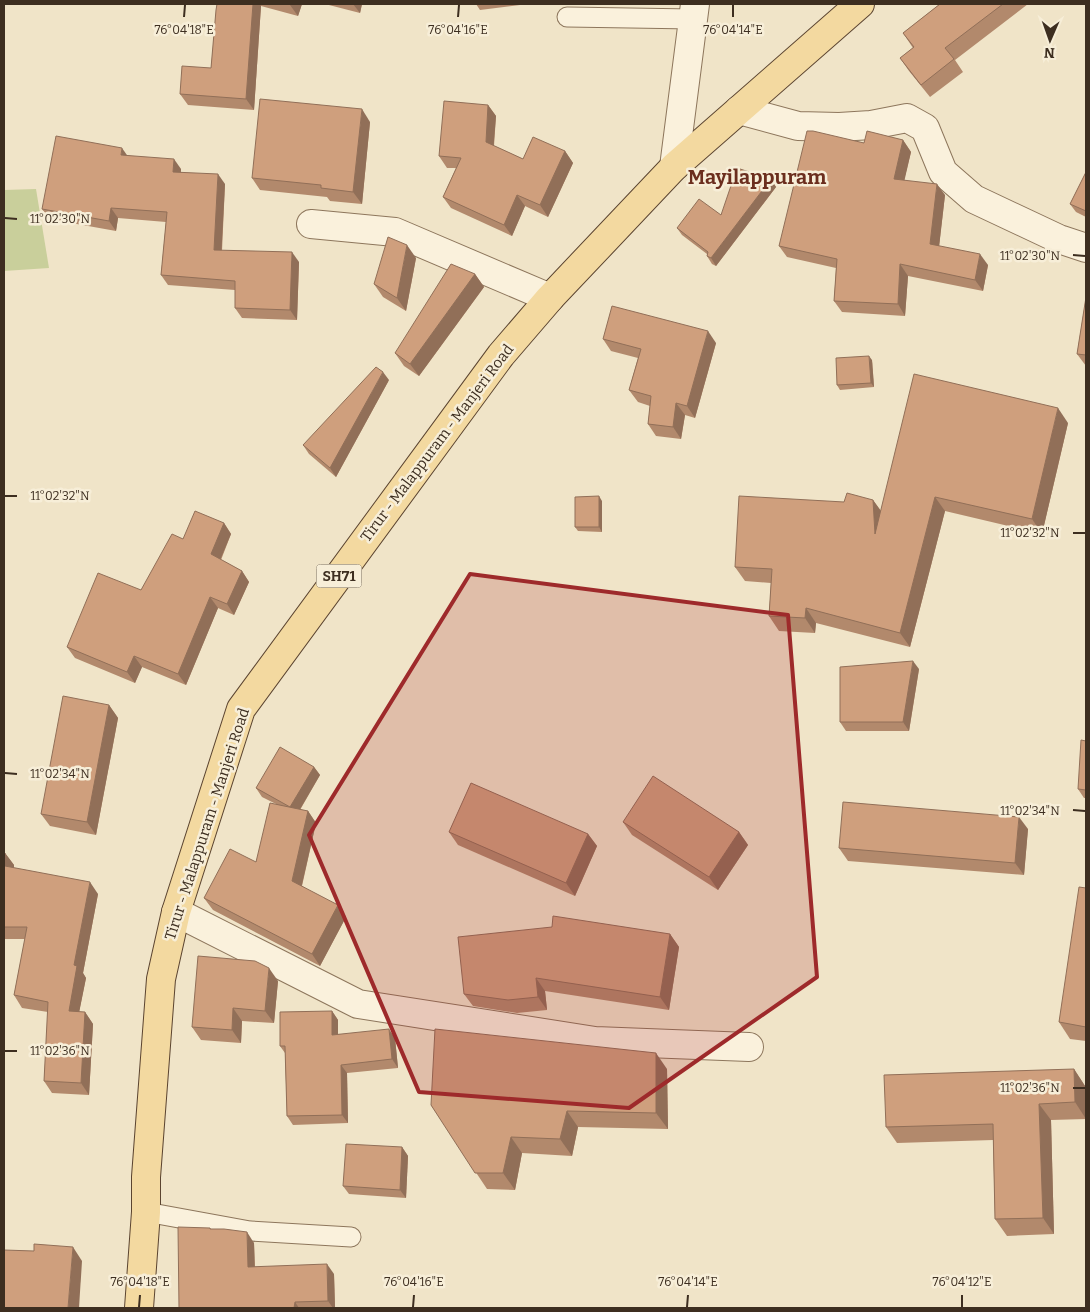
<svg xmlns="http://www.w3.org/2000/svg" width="1090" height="1312" font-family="Bitter,serif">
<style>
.green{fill:#c9cf9b}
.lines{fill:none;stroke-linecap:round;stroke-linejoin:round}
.service-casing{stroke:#8d765c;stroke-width:21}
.minor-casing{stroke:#8d765c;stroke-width:30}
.primary-casing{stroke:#5b4430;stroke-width:30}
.service{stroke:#faf1dc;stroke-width:19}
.minor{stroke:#faf1dc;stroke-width:28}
.primary{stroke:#f3d9a0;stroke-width:28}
.wall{fill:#b2896c}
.shaded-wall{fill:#916f58}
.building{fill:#cf9f7d;stroke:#916f58}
.marked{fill:#9e2a2b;fill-opacity:0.2;stroke:#9e2a2b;stroke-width:4;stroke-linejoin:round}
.ticks{fill:none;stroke:#3d2e20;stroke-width:2}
.labels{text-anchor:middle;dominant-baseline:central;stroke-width:5;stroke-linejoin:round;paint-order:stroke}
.shield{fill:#f7eed8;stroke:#756857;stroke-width:1}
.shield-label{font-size:14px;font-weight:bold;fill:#3d2e20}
.street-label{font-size:15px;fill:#3d2e20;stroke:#f7eed8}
.district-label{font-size:20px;font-weight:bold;fill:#6b2e1e;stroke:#f7eed8}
.ticks-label{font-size:12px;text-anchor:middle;fill:#3d2e20;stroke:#f7eed8;stroke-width:5;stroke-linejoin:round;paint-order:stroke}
</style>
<rect width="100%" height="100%" fill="#f0e4c8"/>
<path class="green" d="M36,189l13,79 -45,3v-81z"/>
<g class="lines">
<g class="service-casing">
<g id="service">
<path d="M567,17l126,2"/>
<path d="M146,1212l104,19 101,6"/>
</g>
</g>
<g class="minor-casing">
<g id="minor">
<path d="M739,110l59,16 41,1 32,-2 36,-7 18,10 18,44 31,27 85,40 27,9"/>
<path d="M674,167l21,-163"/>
<path d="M311,224l84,8 155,66"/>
<path d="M176,912l182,92 237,37 154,6"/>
</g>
</g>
<g class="primary-casing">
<path id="primary" d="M139,1308l7,-96v-35l15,-198 15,-67 65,-203 260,-354 49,-57 124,-131 186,-163"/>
</g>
<use href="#service" class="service"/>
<use href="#minor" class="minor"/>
<use href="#primary" class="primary"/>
</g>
<g class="wall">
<path d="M217,4h85l-4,12 -37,-10 -7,104 -66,-5 -8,-11 31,-26z"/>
<path d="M325,4h37l-2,9z"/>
<path d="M476,4h52l-48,6z"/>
<path d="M940,4h88l-73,56 8,12 -33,25 -21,-26 -9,-13 13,-10 -10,-15z"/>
<path d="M488,105l8,11 -2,30 29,13 42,-8 8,12 -25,54 -23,-11 -13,30 -61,-28 -8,-11 13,-29h-9l-8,-12z"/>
<path d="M370,122l-8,82 -32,-3 -3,-4 -67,-7 -8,-12z"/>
<path d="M903,140l8,12 -7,28 41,15 -6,51 49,19 -5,26 -75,-15 -3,40 -63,-4 -8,-11 2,-33 -49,-11 -8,-11 85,-103z"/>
<path d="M127,155l54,14v3l44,12 -3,67 77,11 -2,58 -55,-2 -7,-10v-18l-67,-5 -7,-10 5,-53 -48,-4 -2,13 -67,-12 -7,-10z"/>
<path d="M1086,172v45l-10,-5 -6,-8z"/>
<path d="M771,179l5,8 -60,79 -4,-2 -5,-8v-2l-25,-19 -5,-7 44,-13z"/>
<path d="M416,258l-10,53 -23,-14 -9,-13z"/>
<path d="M475,274l9,13 -65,89 -15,-10 -9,-13z"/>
<path d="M1086,297v69l-9,-12z"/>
<path d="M603,339l113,4 -21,75 -10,-3 -4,24 -25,-3 -8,-12 2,-18 -12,-4 -9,-12 9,-32 -27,-7z"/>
<path d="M872,360l2,27 -34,3 -3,-5z"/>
<path d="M389,380l-53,97 -27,-23 -6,-9z"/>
<path d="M1068,423l-26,111 -97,-23 -35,136 -94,-24 -1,10 -36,-2 -10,-15 2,-33 -26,-2 -10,-14 109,-65 29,-2 8,11z"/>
<path d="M602,501v31l-24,-1 -3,-4z"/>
<path d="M224,523l7,11 -10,26 21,11 7,11 -15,33 -16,-7 -32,77 -44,-18 -7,16 -60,-25 -8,-11 74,-57 42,-51z"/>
<path d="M919,669l-10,62h-63l-6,-9z"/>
<path d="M109,705l9,13 -22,117 -46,-9 -9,-12z"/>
<path d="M1086,741v57h-2l-6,-9z"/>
<path d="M314,767l6,8 -20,35 8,1 8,12 -14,63 44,31 -26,49 -107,-56 -9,-12 52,-36 20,-58 -14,-7 -6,-9z"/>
<path d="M623,822l116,10 9,13 -30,45 -86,-55z"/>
<path d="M1028,829l-4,46 -176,-14 -9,-13z"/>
<path d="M449,832l139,2 9,12 -22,50 -117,-51z"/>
<path d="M4,853h1l9,12v3l84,26 -15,79 3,5 -7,34h6l8,12 -4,71 -37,-2 -8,-12 4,-69 -26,-4 -8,-13 11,-56h-21z"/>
<path d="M1086,888v153l-16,-2 -11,-17z"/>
<path d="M670,934l9,13 -10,63 -124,-19 2,19 -30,3 -44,-7 -9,-12z"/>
<path d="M278,981l-4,42 -32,-2 -1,22 -40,-3 -9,-13z"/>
<path d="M332,1011l6,9v14l57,4 3,30 -51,5 1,50 -55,2 -6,-9 -2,-63 -5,-7z"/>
<path d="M667,1069l1,60 -90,-2 -6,29 -50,-3 -7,37 -28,-1 -56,-84z"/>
<path d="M1074,1069l11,17 1,33 -35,1 3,114 -47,2 -12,-17 -2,-79 -96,3 -11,-16z"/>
<path d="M402,1147l6,9 -2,42 -57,-4 -6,-8z"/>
<path d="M210,1228l1,1 43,14 1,24 79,7 1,34h-156z"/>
</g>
<g class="shaded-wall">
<path d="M253,4h7l1,2 -7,104 -8,-11z"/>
<path d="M290,4h12l-4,12 -8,-11z"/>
<path d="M353,4h9l-2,9z"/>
<path d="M488,105l8,11 -3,37 -7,-11z"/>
<path d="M362,109l8,13 -8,82 -9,-12z"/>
<path d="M903,140l8,12 -9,39 -8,-12z"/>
<path d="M122,148l7,10 -8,-3z"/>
<path d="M565,151l8,12 -25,54 -8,-12z"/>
<path d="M174,159l7,10 -1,13 -7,-10z"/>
<path d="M218,174l7,10 -4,76 -7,-10z"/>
<path d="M771,179l5,8 -60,79 -5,-8z"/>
<path d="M937,184l8,11 -7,61 -8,-12z"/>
<path d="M517,195l8,11 -13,30 -8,-11z"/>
<path d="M111,208l7,10 -2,13 -7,-10z"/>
<path d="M407,245l9,13 -10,53 -9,-13z"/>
<path d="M292,252l7,10 -2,58 -7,-10z"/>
<path d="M980,254l8,11 -5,26 -8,-11z"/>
<path d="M900,264l8,12 -3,40 -7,-12z"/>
<path d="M475,274l9,13 -65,89 -9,-12z"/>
<path d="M708,331l8,12 -21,75 -8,-12z"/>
<path d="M869,356l3,4 2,27 -3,-4z"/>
<path d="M383,372l6,8 -53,97 -6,-9z"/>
<path d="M676,403l9,12 -4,24 -8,-12z"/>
<path d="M1058,408l10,15 -26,111 -10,-15z"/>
<path d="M599,496l3,5v31l-3,-5z"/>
<path d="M935,497l10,14 -35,136 -10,-14z"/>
<path d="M873,500l10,14 -8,20z"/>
<path d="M224,523l7,11 -13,31 -7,-11z"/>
<path d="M242,571l7,11 -15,33 -7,-11z"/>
<path d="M210,597l8,11 -32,77 -8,-11z"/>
<path d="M806,608l10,15 -1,10 -10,-15z"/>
<path d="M134,656l8,11 -7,16 -8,-11z"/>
<path d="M913,661l6,8 -10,62 -6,-9z"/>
<path d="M109,705l9,13 -22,117 -9,-13z"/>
<path d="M314,767l6,8 -24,41 -6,-9z"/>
<path d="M308,811l8,12 -16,70 -8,-12z"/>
<path d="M1019,817l9,12 -4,46 -9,-12z"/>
<path d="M739,832l9,13 -30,45 -9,-13z"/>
<path d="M588,834l9,12 -22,50 -9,-13z"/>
<path d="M5,853l9,12v14l-9,-13z"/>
<path d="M90,882l8,12 -15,79 3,5 -9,45 -8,-12 5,-46z"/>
<path d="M338,905l8,12 -26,49 -8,-12z"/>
<path d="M670,934l9,13 -10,63 -9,-13z"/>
<path d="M269,968l9,13 -4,42 -9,-12z"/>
<path d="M536,978l9,13 2,19 -9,-13z"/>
<path d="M233,1008l9,13 -1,22 -9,-13z"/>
<path d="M332,1011l6,9v24l-6,-9z"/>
<path d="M85,1012l8,12 -4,71 -8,-12z"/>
<path d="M389,1029l6,9 3,30 -6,-9z"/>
<path d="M656,1053l11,16 1,60 -12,-16z"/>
<path d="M341,1065l6,8 1,50 -6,-8z"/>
<path d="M1074,1069l11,17 1,33 -11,-17z"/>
<path d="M1039,1104l12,16 3,114 -11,-16z"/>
<path d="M567,1111l11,16 -6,29 -12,-17z"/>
<path d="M511,1137l11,16 -7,37 -12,-17z"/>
<path d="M402,1147l6,9 -2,42 -6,-8z"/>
<path d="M247,1232l7,11 1,34 -7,-10z"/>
<path d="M73,1247l9,14 -3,47h-11z"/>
<path d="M327,1264l7,10 1,34h-2l-5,-7z"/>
<path d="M295,1302l4,6h-5z"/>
</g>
<g class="building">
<path d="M217,4h36l-7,95 -66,-5 2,-28 29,2 5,-58z"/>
<path d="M940,4h63l-58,44 9,11 -33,26 -21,-27 14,-11 -11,-14z"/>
<path d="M260,99l102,10 -9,83 -32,-4v-3l-69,-7z"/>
<path d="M444,101l44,4 -2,37 37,17 10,-22 32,14 -25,54 -23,-10 -13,30 -61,-28 18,-39 -22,-2z"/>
<path d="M807,131h6l51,12 3,-12 36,9 -9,39 43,5 -7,60 50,10 -5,26 -75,-16 -2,40 -64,-3 3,-42 -58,-13z"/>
<path d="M56,136l66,12 -1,7 53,4 -1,13 45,2 -4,76 78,2 -2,58 -55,-2v-27l-74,-6 6,-63 -56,-4 -2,13 -67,-12z"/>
<path d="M737,168l34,11 -60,79 -4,-2 1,-4 -31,-24 22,-29 22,16z"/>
<path d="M1086,172v39l-16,-7z"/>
<path d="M388,237l19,8 -10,53 -23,-14z"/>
<path d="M451,264l24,10 -65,90 -15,-11z"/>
<path d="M1086,297v58l-9,-1z"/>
<path d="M612,306l96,25 -21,75 -11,-3 -3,24 -25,-3 3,-28 -22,-6 12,-41 -38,-10z"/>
<path d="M869,356l2,27 -34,2 -1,-27z"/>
<path d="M376,367l7,5 -53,96 -27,-23z"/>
<path d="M914,374l144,34 -26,111 -97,-22 -35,136 -94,-25 -1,10 -36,-2 3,-47 -37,-2 4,-71 105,6 3,-9 26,7 2,34z"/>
<path d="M599,496v31h-24v-30z"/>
<path d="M195,511l29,12 -13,31 31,17 -15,33 -17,-7 -32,77 -44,-18 -7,16 -60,-25 31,-74 43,17 31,-56 11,5z"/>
<path d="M913,661l-10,61h-63v-55z"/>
<path d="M63,696l46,9 -22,117 -46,-8z"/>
<path d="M1081,740l5,1v49l-8,-1z"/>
<path d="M280,747l34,20 -24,40 -34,-19z"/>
<path d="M653,776l86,56 -30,45 -86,-55z"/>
<path d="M471,783l117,51 -22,49 -117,-51z"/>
<path d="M843,802l176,15 -4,46 -176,-15z"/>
<path d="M270,803l38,8 -16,70 46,24 -26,49 -108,-56 26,-49 26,13z"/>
<path d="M4,853h1v13l85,16 -16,83 3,1 -8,45 16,1 -4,71 -37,-2 4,-79 -34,-7 13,-68h-23z"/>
<path d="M1079,887l7,1v139l-27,-5z"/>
<path d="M553,916l117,18 -10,63 -124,-19 2,19 -30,3 -44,-6 -6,-57 94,-10z"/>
<path d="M198,956l57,5 14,7 -4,43 -32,-3 -1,22 -40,-3z"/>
<path d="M332,1011v24l57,-6 3,30 -51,6 1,50 -55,1 -2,-70h-5v-34z"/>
<path d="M435,1029l221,24v60l-89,-2 -7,28 -49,-2 -8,36h-28l-44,-68z"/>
<path d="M1074,1069l1,33 -36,2 4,114 -48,1 -2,-95 -107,3 -2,-52z"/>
<path d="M346,1144l56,3 -2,43 -57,-4z"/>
<path d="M178,1227l32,1v1h14l23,3 1,35 79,-3 1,37 -33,1 -1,6h-115z"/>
<path d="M34,1244l39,3 -5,61h-64v-58l30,1z"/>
</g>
<path class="marked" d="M470,574l318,41 29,362 -188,131 -210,-16 -110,-257z"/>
<path class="ticks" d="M184,17l1,-12M458,17l1,-12M733,17v-12M5,218l12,1M1073,255l12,1M5,496h12M1073,533h12M5,773l12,1M1073,810l12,1M5,1051h12M1073,1088h12M139,1307l1,-12M413,1307l1,-12M687,1307l1,-12M962,1307v-12"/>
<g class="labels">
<rect class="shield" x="316.5" y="564.5" width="45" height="23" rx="4"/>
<g class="shield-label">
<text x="339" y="576">SH71</text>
</g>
<g class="street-label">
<text transform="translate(437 443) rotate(-53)">Tirur - Malappuram - Manjeri Road</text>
<text transform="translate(207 824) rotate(-72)">Tirur - Malappuram - Manjeri Road</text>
</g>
<g class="district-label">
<text x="757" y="177">Mayilappuram</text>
</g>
</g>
<g class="ticks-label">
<text x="184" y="34">76°04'18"E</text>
<text x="458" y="34">76°04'16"E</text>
<text x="733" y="34">76°04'14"E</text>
<text x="60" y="223">11°02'30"N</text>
<text x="1030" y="260">11°02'30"N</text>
<text x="60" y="500">11°02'32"N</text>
<text x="1030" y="537">11°02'32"N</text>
<text x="60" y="778">11°02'34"N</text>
<text x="1030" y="815">11°02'34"N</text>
<text x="60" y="1055">11°02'36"N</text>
<text x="1030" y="1092">11°02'36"N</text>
<text x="140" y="1286">76°04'18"E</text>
<text x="414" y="1286">76°04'16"E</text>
<text x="688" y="1286">76°04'14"E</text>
<text x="962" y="1286">76°04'12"E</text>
</g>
<rect width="1090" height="1312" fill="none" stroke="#3d2e20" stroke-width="10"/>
<g transform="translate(1050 40) rotate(182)" stroke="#f7eed8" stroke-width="4" paint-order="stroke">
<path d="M0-4L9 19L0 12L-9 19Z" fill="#3d2e20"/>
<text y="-8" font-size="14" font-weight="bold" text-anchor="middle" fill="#3d2e20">N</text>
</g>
</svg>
